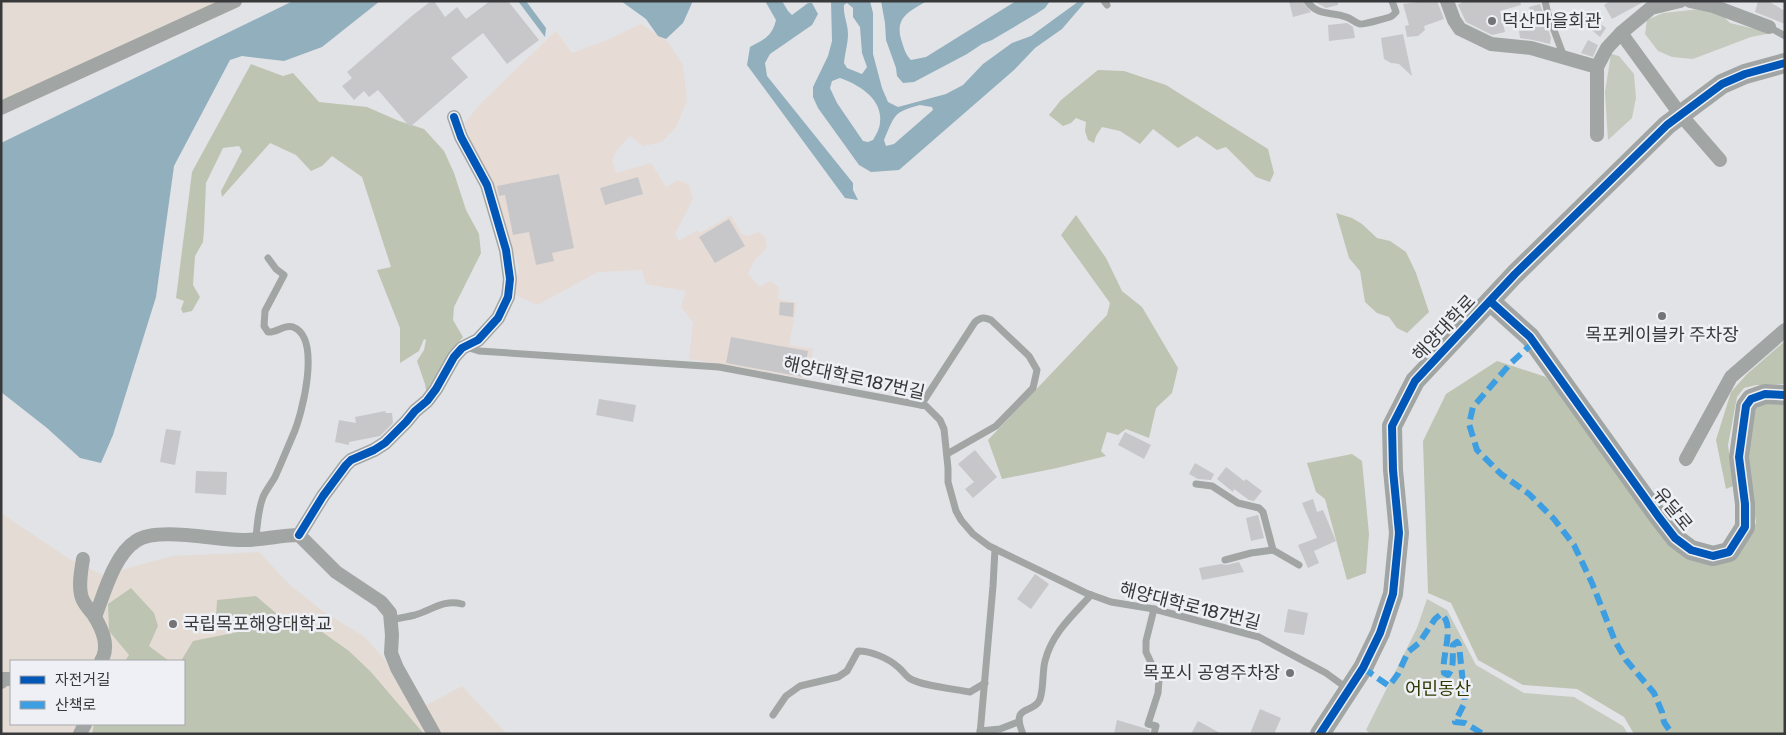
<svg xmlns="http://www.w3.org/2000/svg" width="1786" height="735" font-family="Rubik,'Noto Sans KR',sans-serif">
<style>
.industrial{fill:#e6dbd5}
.education{fill:#e4dcd4;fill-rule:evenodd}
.green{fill:#c5cabe}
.forest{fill:#bdc4b2}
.water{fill:#92afbd;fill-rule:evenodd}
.building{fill:#c7c7ca}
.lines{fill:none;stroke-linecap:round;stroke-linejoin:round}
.lane{stroke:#a1a6a4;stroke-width:7}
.street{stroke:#a1a6a4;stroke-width:14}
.secondary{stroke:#a1a6a4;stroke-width:20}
.quiet{stroke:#3e9ee2;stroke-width:6;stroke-dasharray:12 6;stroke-linecap:butt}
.cycleway-casing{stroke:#eef0f5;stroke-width:11}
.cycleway{stroke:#0057b8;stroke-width:8}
.poi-dot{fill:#747477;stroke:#eef0f5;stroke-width:2}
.labels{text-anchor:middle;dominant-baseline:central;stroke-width:5;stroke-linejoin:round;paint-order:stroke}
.poi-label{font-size:18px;fill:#38393b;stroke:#eef0f5;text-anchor:start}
.street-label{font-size:18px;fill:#38393b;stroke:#eef0f5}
.park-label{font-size:18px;fill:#2c3a00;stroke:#eef0f5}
</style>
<rect width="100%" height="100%" fill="#e2e3e7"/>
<path class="industrial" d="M641,24l28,19 14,23 4,34 -11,27 -14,15 -19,4 -13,-10 -13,14 -5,10 4,13 35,-10 15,24 12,-7 11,5 4,14 -18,35 4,7 19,-11 2,3 31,-18 11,20 6,1 11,-4 6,5 2,10 -13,14 -6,13 12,13 10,-6 9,6 -1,12 19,4 -8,42 24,4 -5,30 -119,-20 4,-36 -12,-16 5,-16 -40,-7 -4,-14 -44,2 -61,33 -23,-11 5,-28 -51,-129 -3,-14 15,-19 76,-73 16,22 33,-12z"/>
<g class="education">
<path d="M1,1h228l-228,107z"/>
<path d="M1,513l70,47 32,15 69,-19 87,-4 31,33 34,27 41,25 20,23 30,51 47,-25 45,48h-506zM11,661h173v63h-173z"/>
</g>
<g class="green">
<path d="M1700,9l19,3 11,11 42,10 -21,4 -58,22 -21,-2 -14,-6 -13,-17 2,-14 16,-7z"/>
<path d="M1611,54l8,2 15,18 2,24 -4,20 -24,22 -3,-48z"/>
<path d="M1427,599l20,11 29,55 48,28 50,4 49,29 5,8h-257l-5,-4 51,-102z"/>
</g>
<g class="forest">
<path d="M251,64l32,12 10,-3 26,29 48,5 32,14 25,8 20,22 10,22 12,37 13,24 2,19 -27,54 -1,13 10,17 -9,11 -27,48 -2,-12 -8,-23 7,-11 2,-10 -2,-1 -5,12 -19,12v-35l-23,-58 14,-3 -29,-90 -30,-21 -10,10 -11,5 -15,-16 -26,-12 -48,54 -1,-6 21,-40 -3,-5 -16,2 -17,35 -2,47 -1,12 -8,14 -2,29 7,12 -8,14 -9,2 -2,-4 3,-8 -8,-3 16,-126z"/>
<path d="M1098,70l26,1 42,14 102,64 6,24 -4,9 -14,-5 -30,-30 -9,3 -20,-14 -19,12 -25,-19 -13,15 -20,-13 -18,-4 -6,9 -2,7 -6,-3 -3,-9 1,-9 -10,-4 -5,5 -8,3 -14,-11 12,-15z"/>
<path d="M1336,213l16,5 10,6 15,14 13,3 16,11 10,21 13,39 -22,21 -10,-5 -8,-11 -12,-4 -12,-11 -5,-31 -11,-13z"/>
<path d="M1076,215l30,43 16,33 20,16 36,61 -6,25 -16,15 -7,30 -23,-9 -8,6 -11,-3 -6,19 5,5 -49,12 -55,11 -14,-39 119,-125 3,-12 -49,-68z"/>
<path d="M1785,341v43l-29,1 -12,3 -7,9 -9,48 5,41 -7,3 -10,-49 15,-48 16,-18z"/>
<path d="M1497,361l49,16 139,178 61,-13 10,-19 -9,-73 6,-39 10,-8 22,1v330h-151l-10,-17 -47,-28 -54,-4 -45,-25 -27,-57 -23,-10 -5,-152 23,-47z"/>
<path d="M1352,454l10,7 7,73 -3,39 -19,7 -22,-81 -9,-7 -9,-29z"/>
<path d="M131,588l23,25 4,13 -9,20 20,15h-44l4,-6 -20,-24 -1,-27z"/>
<path d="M256,596l21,18 28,17 6,-7 38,27 22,21 53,62h-332l2,-10h90v-63h-3l12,-20 45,-9 3,-16h-25l1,-16z"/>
</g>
<g class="water">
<path d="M293,1h87l-58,46 -38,14 -42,-5 -12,4 -56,106 -18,131 -43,138 -12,28 -21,-5 -33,-30 -46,-36v-249z"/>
<path d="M518,1h8l20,27 -1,9z"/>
<path d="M621,1h71v2l-9,20 -17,16 -8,-3 -12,-17z"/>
<path d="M765,1h17l6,10 4,4 16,-12h4l6,11 -6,11 -42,29 -5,9 2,13 86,107v7l5,10 -13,-2 -98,-133 3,-18c14,-8 22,-10 26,-27z"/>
<path d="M831,1h39l3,12v41l9,34 6,14 10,5 48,-13 17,-9 20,-21 29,-21 19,-7 48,-35h7l-24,28 -27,19 -21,22 -115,100 -28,2 -12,-7 -41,-57 -5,-11v-10l15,-31 4,-15zM847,3l6,5v9l7,10 2,26 5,14 -5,7 -15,-6 -3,-5c1,-10 4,-20 4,-29 0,-10 -5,-19 -4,-29zM840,78c18,6 43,21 40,44 0,6 -4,13 -7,18l-5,2 -5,-1 -26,-38 -7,-15 2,-7zM920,105l12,2 1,3 -39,34 -8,2 -2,-6c11,-25 9,-28 36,-35z"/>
<path d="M881,1h46c-17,10 -32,16 -26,38 3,9 4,15 10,21l15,-3 90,-56h34l-5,7 -9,6 -44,26 -10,4 -15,10 -53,28 -11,1 -6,-7 -1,-8 -10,-28 -1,-17z"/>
</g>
<g class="building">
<path d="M431,1h3l11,16 12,-10 9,12 24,-18h18l31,39 -32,24 -24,-31 -32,25 17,19 -58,50 -32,-37 -9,7 -5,-6 -10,9 -12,-14 10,-8 -5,-6 66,-57z"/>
<path d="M1289,1h13l9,11 -18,5z"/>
<path d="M1314,1h24v4l-12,3z"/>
<path d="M1425,1h12l7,18 -20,7 1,4 -7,6 -11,1 -2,-11 4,-1 -6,-21z"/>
<path d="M1464,1h56l1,4 -21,6 5,21 -13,3 -26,-13 -8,-17z"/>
<path d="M1610,1h35l-33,18 -8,-14z"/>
<path d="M1758,1h10l17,10v13l-30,-12z"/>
<path d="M1540,4l11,34 -1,6 -17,-4 -13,-2 -1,-7 14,-3 -4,-21z"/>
<path d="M1580,9l26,19 -6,9 -25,-21z"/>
<path d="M1347,23l6,4 2,11 -26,3 -1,-16z"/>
<path d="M1403,34l9,42 -13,-12 -8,-1 -7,-4 -3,-21z"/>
<path d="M1588,40l10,5 -5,12 -12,-4z"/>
<path d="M559,174l15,74 -22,5 2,8 -18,4 -7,-33 -16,3 -8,-40 -6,1 -2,-10z"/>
<path d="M638,177l5,17 -38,11 -5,-17z"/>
<path d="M729,219l16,27 -30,17 -16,-26z"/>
<path d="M780,302l14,1 -1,14 -14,-2z"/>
<path d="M731,337l77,14 -5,26 -77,-14z"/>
<path d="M599,399l37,6 -3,17 -37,-7z"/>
<path d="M385,411l1,2h6l1,10 -13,13 -31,6v3l-14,-3 4,-22 17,3 -1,-6z"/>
<path d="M166,429l15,2 -6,34 -15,-3z"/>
<path d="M1125,432l26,13 -7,14 -26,-14z"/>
<path d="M975,450l22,27 -24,21 -8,-9 9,-7 -16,-18z"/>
<path d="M1195,463l19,11 -3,6 -13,-1 -9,-5z"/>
<path d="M1226,467l18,14 2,-2 16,12 -8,10 -5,-1 -15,-11 -1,3 -16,-13z"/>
<path d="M196,471l31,1 -1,23 -31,-2z"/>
<path d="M1313,499l4,13 6,-2 13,31 -22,10 5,12 -11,5 -10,-23 19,-7 -15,-35z"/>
<path d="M1258,515l6,23 -13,3 -5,-23z"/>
<path d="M1239,562l5,10 -42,8 -3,-12 22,-4 5,1z"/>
<path d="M1035,574l14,10 -18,25 -14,-10z"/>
<path d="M1288,609l20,4 -4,22 -20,-3z"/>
<path d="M1260,709l21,9 -7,16h-24z"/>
<path d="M1117,720l27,8 6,2 -1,4h-35z"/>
<path d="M1198,721l24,13h-31z"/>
</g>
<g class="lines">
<g class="lane">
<path d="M1104,1l3,4"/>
<path d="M1307,1c11,16 24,10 39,16 5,1 9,6 14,7 2,1 27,-6 30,-7 3,-1 4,-3 6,-5l-4,-11"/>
<path d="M1545,1l3,13 16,43"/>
<path d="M1769,27l16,9"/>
<path d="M466,347l13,4 240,16 207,39 14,14 4,9 4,39v14l8,29 5,9 12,14 16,12 97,47 25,9 43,7 105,28 67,36 22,16"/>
<path d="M921,405l54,-83c6,-5 9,-5 16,-2l38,36 8,14 -4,18 -37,38 -49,28"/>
<path d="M1196,484l16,2 26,17 21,5 4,4 10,38 26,15"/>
<path d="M256,539c1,-14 2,-29 7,-42 3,-7 8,-13 12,-20 6,-13 12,-28 18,-42 9,-20 29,-97 0,-108 -9,-3 -16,6 -25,5l-4,-6 1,-15 19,-36 -8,-6 -8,-11"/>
<path d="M1225,560l26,-7 22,-3"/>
<path d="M391,620c8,-2 16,-3 24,-5 17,-5 29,-16 47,-11"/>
<path d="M773,715l13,-19 14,-10 38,-9 9,-6 11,-20c13,0 30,7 40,16 4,3 7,8 11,11 12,8 46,11 61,14l15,-9"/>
<path d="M980,731l20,-2 18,-7"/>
<path d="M980,734l13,-148 2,-37"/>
<path d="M1023,734c-13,-31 11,-19 17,-35 4,-12 2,-26 5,-38 7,-28 28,-46 46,-66"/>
<path d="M1154,734l2,-8 -8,-2 10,-31 1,-13 -13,-28v-11l8,-32"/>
</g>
<g class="street">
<path d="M1447,1l7,19 6,9 31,15 40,4 66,19"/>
<path d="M1690,1l23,5 56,21"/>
<path d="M1621,33l30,-25 29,-7"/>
<path d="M1,108l234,-107"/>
<path d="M1597,135v-68l10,-19 14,-15 59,81 40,46"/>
<path d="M1686,459l45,-82 54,-47"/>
<path d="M299,535l24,-39 23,-31 5,-5 23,-10 11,-7 21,-21 9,-11 12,-10 9,-12 18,-32 8,-9 16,-8 20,-22 10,-21 2,-18 -4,-29 -19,-65 -26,-48 -7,-20"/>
<path d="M299,535l37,37 45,30 9,11 2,22 -1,18 6,15 37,66"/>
<path d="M83,559c-2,12 -5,28 -1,39 2,6 7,11 11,16 9,14 17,33 8,47"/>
<path d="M95,617c9,-23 19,-62 41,-76 22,-15 82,0 109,-1 18,0 36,-5 54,-5"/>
<path d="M1,682l3,-3h7"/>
<path d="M80,734l5,-10"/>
</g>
<g class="secondary">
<path d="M1490,301l40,36 128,179 17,22 16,12 22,6 16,-4 16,-25v-23l-6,-47 7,-51 5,-7 14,-5 20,1"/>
<path d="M1320,734l43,-66 17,-35 13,-39 6,-61 -6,-63 -1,-44 23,-45 100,-107 152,-149 55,-41 23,-10 40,-11"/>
</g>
<g class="quiet">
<path d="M1534,342l-24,22 -37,43 -4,17 8,26 24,24 28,20 25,25 20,26 18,38 23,58 11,19 28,33 8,19 2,10 8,12"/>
<path d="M1363,668l26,18 9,-12 10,-22 11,-9 16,-24 6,-5c15,11 0,43 3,59l4,2c7,-8 4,-20 5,-30l4,-3 2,3 6,57 -10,20 10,1 18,11"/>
</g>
<g class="cycleway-casing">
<g id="cycleway">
<path d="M1490,301l40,36 128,179 17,22 16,12 22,6 16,-4 16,-25v-23l-6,-47 7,-51 5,-7 14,-5 20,1"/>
<path d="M299,535l24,-39 23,-31 5,-5 23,-10 11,-7 21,-21 9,-11 12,-10 9,-12 18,-32 8,-9 16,-8 20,-22 10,-21 2,-18 -4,-29 -19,-65 -26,-48 -7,-20"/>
<path d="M1320,734l43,-66 17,-35 13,-39 6,-61 -6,-63 -1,-44 23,-45 100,-107 152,-149 55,-41 23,-10 40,-11"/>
</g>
</g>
<use href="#cycleway" class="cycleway"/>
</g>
<g class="poi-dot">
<circle cx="1492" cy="21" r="5"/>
<circle cx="1662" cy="316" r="5"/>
<circle cx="173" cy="624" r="5"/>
<circle cx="1290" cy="673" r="5"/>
</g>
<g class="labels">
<g class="poi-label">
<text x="1502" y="21">덕산마을회관</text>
<text x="1662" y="335" text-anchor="middle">목포케이블카 주차장</text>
<text x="183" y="624">국립목포해양대학교</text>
<text x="1280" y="673" text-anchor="end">목포시 공영주차장</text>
</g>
<g class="street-label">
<text transform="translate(1444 328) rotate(-47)">해양대학로</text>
<text transform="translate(854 378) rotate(12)">해양대학로187번길</text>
<text transform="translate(1673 509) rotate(51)">유달로</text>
<text transform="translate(1190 606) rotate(14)">해양대학로187번길</text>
</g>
<g class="park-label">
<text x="1438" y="689">어민동산</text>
</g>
</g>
<rect width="1786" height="735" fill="none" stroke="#38393b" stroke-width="5"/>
<rect x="10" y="660" width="175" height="65" fill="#eef0f5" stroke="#a5a7ab"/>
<rect x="20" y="676" width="25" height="8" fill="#0057b8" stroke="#a5a7ab"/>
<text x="55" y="685" font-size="15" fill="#38393b">자전거길</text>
<rect x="20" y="701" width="25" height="8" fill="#3e9ee2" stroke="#a5a7ab"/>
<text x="55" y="710" font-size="15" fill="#38393b">산책로</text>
</svg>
